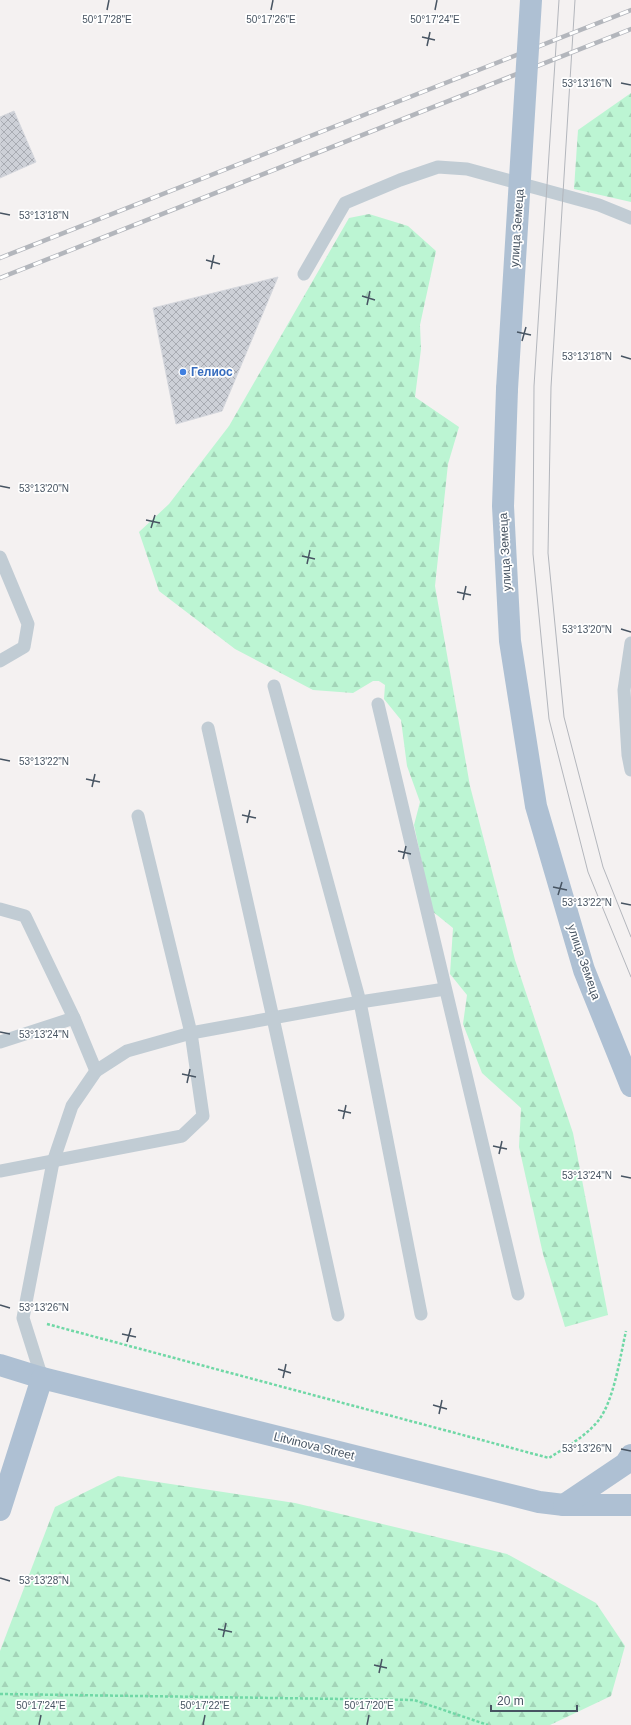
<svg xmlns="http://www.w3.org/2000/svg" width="631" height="1725" font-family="Helvetica,sans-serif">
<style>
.forest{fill:url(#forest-firs)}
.building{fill:url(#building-cross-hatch);stroke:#d5d7dd}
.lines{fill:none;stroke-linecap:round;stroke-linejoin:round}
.path{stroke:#70d8a6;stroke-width:2.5;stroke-dasharray:3 2;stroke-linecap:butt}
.lane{stroke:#c1ccd4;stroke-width:13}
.primary{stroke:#aec0d3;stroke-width:22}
.tram{stroke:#b3b6bc;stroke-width:1}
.rail-casing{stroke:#b3b6bc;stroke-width:4.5}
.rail{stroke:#fff;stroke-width:3;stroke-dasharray:9;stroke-linecap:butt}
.primary-bridge{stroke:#aec0d3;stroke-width:22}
.ticks{fill:none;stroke:#475462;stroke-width:1.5}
.shop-dot{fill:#3f7fe0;stroke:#fff;stroke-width:1.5}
.labels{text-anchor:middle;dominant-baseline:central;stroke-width:3.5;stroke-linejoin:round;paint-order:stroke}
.street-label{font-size:12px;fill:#475462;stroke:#fff}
.shop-label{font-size:12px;font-weight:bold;fill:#366cbe;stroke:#fff;text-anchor:start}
.ticks-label{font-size:10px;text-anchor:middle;fill:#475462;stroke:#fff;stroke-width:3.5;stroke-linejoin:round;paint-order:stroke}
</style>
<defs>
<pattern id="forest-firs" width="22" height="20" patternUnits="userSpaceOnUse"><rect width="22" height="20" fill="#bcf5d3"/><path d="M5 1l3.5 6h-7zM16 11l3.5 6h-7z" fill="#a3d4b8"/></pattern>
<pattern id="building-cross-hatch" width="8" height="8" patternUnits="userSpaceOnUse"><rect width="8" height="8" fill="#cdd0d7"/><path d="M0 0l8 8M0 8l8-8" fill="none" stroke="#a8abb2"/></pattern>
</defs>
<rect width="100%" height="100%" fill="#f4f1f1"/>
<g class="forest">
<path d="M631,93v109l-57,-13 4,-59z"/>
<path d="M369,214l39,12 28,25 -16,74 1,24 -6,48 44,30 -11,37 -13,122 35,200 45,174 58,173 35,182 -43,12 -22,-73 -24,-107 2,-39 -39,-35 -19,-49 4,-29 -17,-21 3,-46 -21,-17 -18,-86 6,-23 -13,-36 -6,-46 -17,-21 1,-14 -6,-4h-6l-20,12 -40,-3 -78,-41 -76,-58 -20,-59 30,-28 60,-78 120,-208z"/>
<path d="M118,1476l177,27 212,51 89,49 29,43 -14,50 -61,29h-550v-74l55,-144z"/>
</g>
<g class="building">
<path d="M14,111l22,51 -36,16v-61z"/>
<path d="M278,277l-56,134 -46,13 -23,-116z"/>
</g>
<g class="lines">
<g class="path">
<path d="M47,1324l502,134c17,-11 36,-21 49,-37 16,-20 22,-64 28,-90"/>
<path d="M0,1694l414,6 74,25"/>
</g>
<g class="lane">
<path d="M304,274l41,-71 55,-23 38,-13 29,2 132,36 32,13"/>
<path d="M0,557l28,67 -4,23 -24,14"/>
<path d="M631,643l-7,47 4,65 3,15"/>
<path d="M274,686l86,316 61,312"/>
<path d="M378,704l140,590"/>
<path d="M208,728l65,290 65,297"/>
<path d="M0,909l25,7 49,102"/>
<path d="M0,1042l74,-24 22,53"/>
<path d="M0,1171l182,-35 21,-20 -12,-83 -53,-217"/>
<path d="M42,1378l-19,-60 30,-156 19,-56 24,-35 31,-20 64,-18 169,-31 85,-13"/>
</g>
<g class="primary">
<path d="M507,389l-4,117 7,135 26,165 48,164 47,116"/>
<path d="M0,1365l42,13 497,124 25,3h67"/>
<path d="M564,1505l61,-41 6,-9"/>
<path d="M0,1510l42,-132"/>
</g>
<g class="tram">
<path d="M559,0l-25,386 -1,168 16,165 39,153 43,105"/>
<path d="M575,0l-24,387 -3,166 16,164 39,150 28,70"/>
</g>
<g class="rail-casing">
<g id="rail">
<path d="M0,258l631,-248"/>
<path d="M0,278l631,-249"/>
</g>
</g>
<use href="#rail" class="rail"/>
<path class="primary-bridge" d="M507,389l24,-389"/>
</g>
<path class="ticks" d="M107,10l2,-10M271,10l2,-10M435,10l2,-10M422,37l13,3M427,46l3,-14M621,83l10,2M0,213l10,2M206,260l14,4M211,269l3,-14M362,296l13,4M367,305l3,-14M517,332l14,3M522,341l4,-14M621,356l10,3M0,486l10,2M146,520l14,3M151,528l4,-13M302,556l13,3M307,564l3,-14M457,592l14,3M463,600l3,-14M621,629l10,3M0,759l10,2M86,779l14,3M92,787l3,-13M242,815l14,3M247,823l3,-13M398,851l13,3M403,859l3,-13M553,887l14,3M558,895l4,-13M621,903l10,2M0,1032l10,2M182,1074l14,3M187,1083l3,-14M338,1110l13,3M343,1119l3,-14M493,1146l14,3M499,1154l3,-13M621,1176l10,2M0,1305l10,3M122,1334l14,3M127,1342l4,-14M278,1369l13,4M283,1378l3,-14M433,1405l14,4M439,1414l3,-14M621,1449l10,2M0,1578l10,3M218,1629l14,3M223,1637l3,-14M374,1665l13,3M379,1673l3,-14M39,1725l2,-10M203,1725l2,-10M367,1725l2,-10"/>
<circle class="shop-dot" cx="183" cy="372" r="4"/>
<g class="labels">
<g class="street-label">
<text transform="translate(517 228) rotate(-86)">улица Земеца</text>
<text transform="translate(505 552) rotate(-93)">улица Земеца</text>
<text transform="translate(584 962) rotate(71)">улица Земеца</text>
<text transform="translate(314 1446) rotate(14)">Litvinova Street</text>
</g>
<g class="shop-label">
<text x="191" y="372">Гелиос</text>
</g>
</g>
<g class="ticks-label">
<text x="107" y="23">50°17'28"E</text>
<text x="271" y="23">50°17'26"E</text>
<text x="435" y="23">50°17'24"E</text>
<text x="587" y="87">53°13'16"N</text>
<text x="44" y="219">53°13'18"N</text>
<text x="587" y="360">53°13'18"N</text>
<text x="44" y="492">53°13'20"N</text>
<text x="587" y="633">53°13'20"N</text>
<text x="44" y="765">53°13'22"N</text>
<text x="587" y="906">53°13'22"N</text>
<text x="44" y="1038">53°13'24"N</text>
<text x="587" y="1179">53°13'24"N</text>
<text x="44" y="1311">53°13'26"N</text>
<text x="587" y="1452">53°13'26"N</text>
<text x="44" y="1584">53°13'28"N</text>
<text x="41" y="1709">50°17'24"E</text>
<text x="205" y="1709">50°17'22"E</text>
<text x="369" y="1709">50°17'20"E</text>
</g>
<path d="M491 1705v6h86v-6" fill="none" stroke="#475462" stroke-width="2"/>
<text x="497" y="1705" font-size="12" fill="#475462" stroke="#ffffff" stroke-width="3" paint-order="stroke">20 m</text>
</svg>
